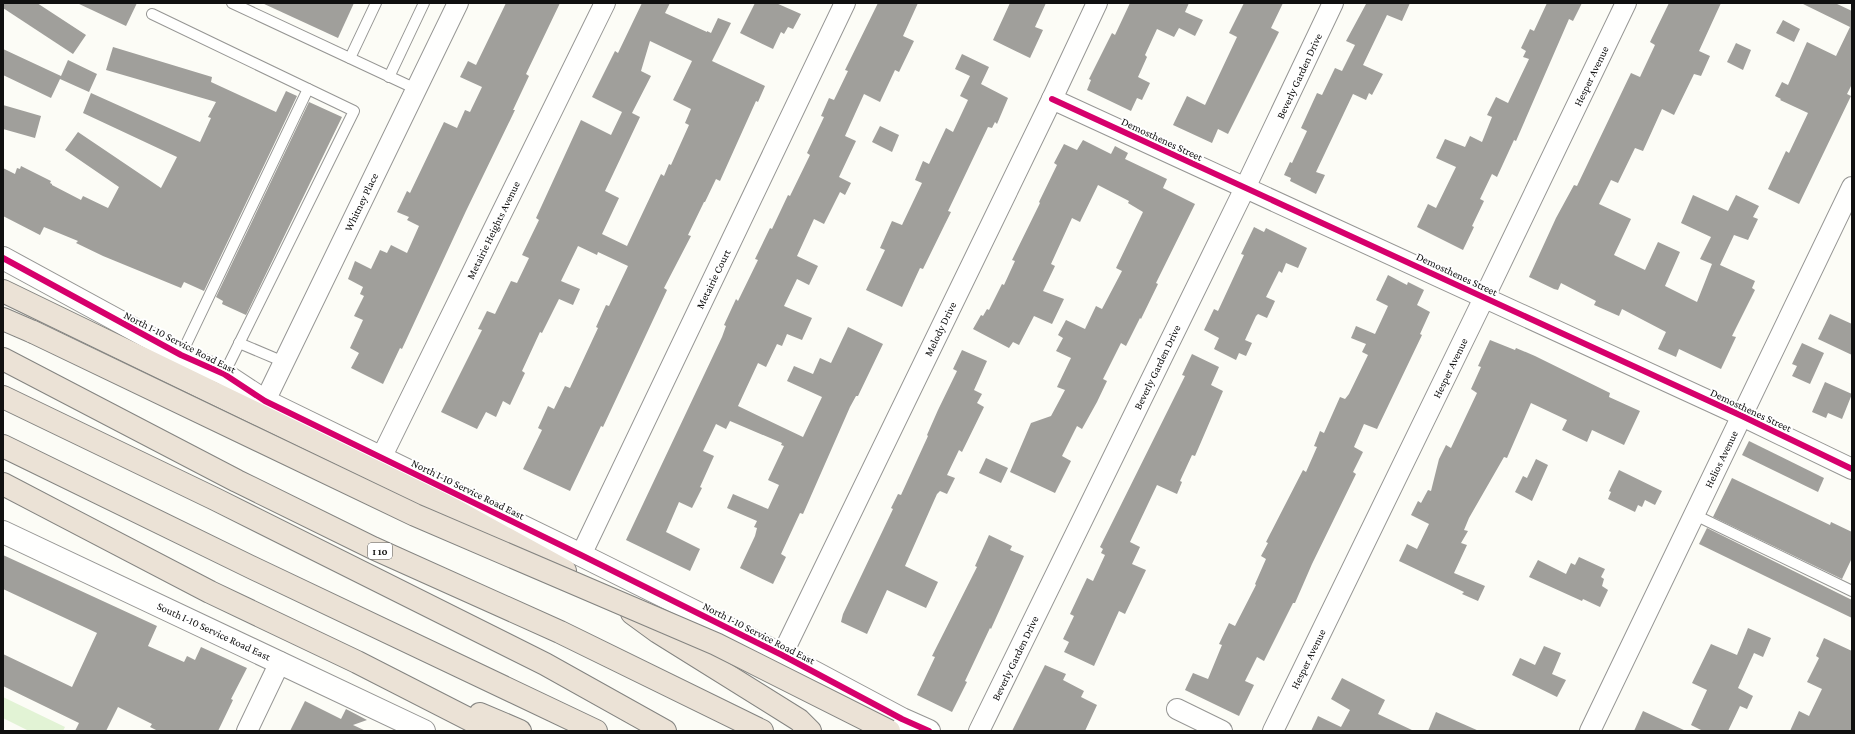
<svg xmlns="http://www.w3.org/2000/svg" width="1855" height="734" font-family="'Crimson Pro',serif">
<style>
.green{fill:#e2f3d5}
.building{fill:#a09f9b;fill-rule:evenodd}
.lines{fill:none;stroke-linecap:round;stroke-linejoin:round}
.service-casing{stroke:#969694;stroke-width:12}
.minor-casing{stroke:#969694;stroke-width:22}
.tertiary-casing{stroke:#969694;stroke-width:24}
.motorway-casing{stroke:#848481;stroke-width:24}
.service{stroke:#fffffe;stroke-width:10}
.minor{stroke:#fffffe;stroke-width:20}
.tertiary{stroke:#fffffe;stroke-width:22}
.motorway{stroke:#ebe2d6;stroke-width:22}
.motorway-bridge-casing{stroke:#848481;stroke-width:24;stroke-linecap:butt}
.motorway-bridge{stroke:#ebe2d6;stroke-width:22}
.cycleway-casing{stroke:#fff;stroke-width:8}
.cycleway{stroke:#d6006c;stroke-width:6}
.labels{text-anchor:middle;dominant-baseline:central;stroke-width:4;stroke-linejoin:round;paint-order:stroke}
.shield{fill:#fff;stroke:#585858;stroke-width:1}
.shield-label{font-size:10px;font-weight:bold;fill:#101010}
.street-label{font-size:11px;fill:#101010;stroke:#fff}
</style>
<rect width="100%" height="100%" fill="#fcfcf6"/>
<path class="green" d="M3,697l62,30 -2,4h-34l-26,-13z"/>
<g class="building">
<path d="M3,3h34l49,32 -13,19 -70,-46z"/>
<path d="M77,3h60l-11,23z"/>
<path d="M262,3h92l-16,35z"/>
<path d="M506,3h54l-34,71 3,2 -16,34h2l-49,101 -64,138 -2,-1 -17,36 -32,-16 8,-15 -9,-5 13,-28 -9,-4 10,-20 -4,-2 3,-7 -15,-8 7,-18 16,8 9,-19 7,3 4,-8 16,8 12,-27 -12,-6 2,-3 -12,-5 10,-21 3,2 34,-71 13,6 8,-18 5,2 12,-25 -22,-10 8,-16 8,4z"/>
<path d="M642,3h28l-5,10 42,19v-1l4,2 7,-15 13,5 -19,38 53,25 -7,16 -2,-1 -36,80 -4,-2 -11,23h-1l-16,33 3,1 -27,52 3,2 -64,137 -2,-1 -31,65 -47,-22 19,-39 -4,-2 10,-22 6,3 11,-23 5,2 28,-60 -2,-1 10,-22 3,1 19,-40 -30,-14 -1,3 -19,-9 -17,35 19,8 -7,16 -14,-6 -17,34 -2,-1 -18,39 3,2 -15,32 -7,-4 -7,16 -10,-5 -9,17 -36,-17 41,-82 -4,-1 9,-18 8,3 16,-33 6,2 12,-25 -7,-3 17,-35 -3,-2 45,-98 30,15 11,-23 -30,-15 23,-46 3,2zM650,41l42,20 -19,39 18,9 -6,14 4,2 -18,40 -2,-1 -5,12 -3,-2 -34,72 -25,-12 17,-36 -14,-7 35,-74 -8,-4 19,-37 -10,-5z"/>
<path d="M755,3h21l25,11 -8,15 -5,-2 -4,7 -3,-2 -8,17 -33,-16z"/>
<path d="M878,3h40l-15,33 11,5 -15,31 -4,-2 -15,32 -16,-8 -19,42 11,5 -17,36 12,6 -6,12 -5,-3 -16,32 -10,-5 -17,37 21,10 -9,19 -12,-6 -13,27 28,12 -10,22 -15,-6 -5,12 -5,-2 -11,23 -8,-4 -20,43 65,31 19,-40 -35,-16 7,-15 19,8 7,-16 11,5 17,-36 35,17 -25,52h-2l-6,11 -47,107 -3,-1 -19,41 5,3 -13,27 -33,-16 15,-32 2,-8 -3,-1 3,-6 -30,-13 6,-14 35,15 11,-24 -11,-5 16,-34 -3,-1 1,-2 -52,-22 -4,8 -10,-5 -13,27 11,5 -14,31 2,1 -10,20 -13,-6 -13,30 34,17 -10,22 -64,-31 96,-203 4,-11 -2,-1 12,-26 2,2 20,-41 -3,-1 15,-31 2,1 16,-34 2,1 20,-41 -3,-2 17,-36 -3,-1 8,-18 5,2 14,-29 -3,-1z"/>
<path d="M1010,3h36l-11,24 8,3 -13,28 -37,-18z"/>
<path d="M1130,3h59l-4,9 18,8 -8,16 -16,-8 -5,9 -17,-8 -12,26 2,2 -9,20 12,6 -8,17 -5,-2 -6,13 -44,-21 4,-10 -2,-1 23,-46 3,2z"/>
<path d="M1244,3h39l-12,25 8,4 -51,102 -10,-5 -6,14 -39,-18 14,-29 18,9 32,-68 -8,-4z"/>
<path d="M1363,3h47l-8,18 -15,-6 -24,50 20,9 -11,21 -3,-2 -3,7 -13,-6 -37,78 9,3 -9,19 -26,-13 1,-3 -7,-3 6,-13 2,1 15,-32 -6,-3 16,-35 5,2 13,-27 7,3 13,-26 -9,-4 20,-37z"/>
<path d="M1547,3h35l-9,18 -4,-2 -53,122 -2,-1 -17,37 -5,-3 -12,25 4,2 -12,25 2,1 -11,23 -46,-23 11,-23 8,4 20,-41 -20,-9 9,-19 20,8 5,-11 12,6 10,-25 -5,-2 9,-18 12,6 21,-44 -6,-2 3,-6 -5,-3 9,-19 4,2z"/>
<path d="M1669,3h52l-22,48 11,5 -9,20 -7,-2 -20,41 -12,-6 -19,42 -8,-3 -17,35 -7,-3 -12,24 32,15 -17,36 31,15 13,-28 22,10 -15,34 32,16 15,-38 -12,-5 11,-22 -30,-14 12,-28 35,16 8,-16 23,11 -6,11 5,2 -10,21 -14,-5 -14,30 35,16 -3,7 3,2 -23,46 4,1 -15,32 -42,-20 -3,8 -18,-8 8,-17 -44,-23 -3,7 -25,-11 2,-4 -35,-18 -3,7 -4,-1 -25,-12 27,-59 18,-33 3,1 54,-113 9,4 15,-32 -5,-3z"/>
<path d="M1801,3h34l17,8v73l-5,10 4,2 -52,108 -31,-15 18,-38 3,2 19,-40 -28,-13 1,-1 -6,-3 7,-14 6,3 19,-43 29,14 14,-29z"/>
<path d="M1783,20l17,9 -6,13 -18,-9z"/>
<path d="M1736,43l15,7 -8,20 -16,-8z"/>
<path d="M113,47l99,30 -1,5 65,30 10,-21 11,5 -93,195 -20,-9 -3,6 -78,-32 -27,-13 2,-2 -34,-14 -4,8 -37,-19v-48l12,6 2,-6 3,1 1,-3 30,15 -1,2 2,1v1l29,15 2,-4 25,12 11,-21 -54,-37 13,-18 83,56 16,-31 -94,-44 8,-20 109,49 11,-24 -3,-1 8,-15 -110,-32z"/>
<path d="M3,49l58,27 7,-16 29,14 -8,18 -29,-13 -9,19 -48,-23z"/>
<path d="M962,54l27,13 -8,17 27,14 -11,26 -2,-2 -3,6 -4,-1 -40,84 3,1 -6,12 -22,45 -3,-1 -18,39 -36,-17 19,-40 -5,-2 12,-27 10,4 20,-42 -7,-3 8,-19 6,3 17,-36 7,4 15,-32 -8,-4 10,-20 -15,-7z"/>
<path d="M309,102l33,15 -96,198 -24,-11 1,-3 -7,-4z"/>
<path d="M3,105l38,11 -6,22 -32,-9z"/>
<path d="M880,126l19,9 -7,17 -20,-10z"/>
<path d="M1083,140l28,14 4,-8 13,7 -3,6 42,20 -4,9 32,16 -39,79 2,1 -17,35 -1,-1 -14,28 -5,-3 -18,36 4,2 -10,21 -15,27 -5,-3 -15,30 9,5 -16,32 -45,-21 21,-49 20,-7 14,-26 -8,-3 14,-29 -15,-7 7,-13 -5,-3 8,-15 19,9 11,-23 6,3 20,-38 -6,-3 27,-56 -15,-9 1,-2 -31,-16 -18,37 -8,-4 -21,46 4,2 -12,25 21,8 -12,25 -18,-8 -15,29 -6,-3 -4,6 -36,-19 8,-14 2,1 4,-7 2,1 13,-26 2,1 11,-24 -3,-1 28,-57 -1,-1 18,-37 -3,-2 10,-19 13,6z"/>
<path d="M1254,227l10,5 2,-4 41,20 -9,20 -12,-5 -4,10 -3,-2 -13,26 9,4 -8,17 -9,-4 -2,2 -11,24 7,3 -6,13 -7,-3 -3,7 -22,-11 5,-11 -15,-8 10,-21 4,2 26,-56 -3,-1z"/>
<path d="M1388,275l19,10 1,-3 16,8 -7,15 13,7 -10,22 2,1 -45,94 -13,-5 -10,23 9,5 -10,20 3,2 -44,90 -17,39h-2l-29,58 -7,-4 -12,24 9,4 -15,31 -54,-26 8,-17 15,6 14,-34 -3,-1 10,-21 6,3 21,-41 -1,-1 11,-25 -5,-3 7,-13 -2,-1 37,-72 3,2 11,-25 -3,-1 6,-15 4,2 16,-36 5,2 4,-5 19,-39 -6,-3 4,-8 -15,-6 5,-12 19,8 13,-28 -12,-6z"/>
<path d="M1830,314l22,10v31l-34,-16z"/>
<path d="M1490,340l25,10 1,-2 19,8 75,37 -1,4 31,14 -16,34 -32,-15 -5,12 -25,-12 5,-10 -36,-17 -24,55 -3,-1 -35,61 -5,12 4,1 -7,12 6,2 -13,28 31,13 -7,15 -16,-7 2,-2 -65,-31 8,-17 10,5 12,-25 -18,-9 7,-14 3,2 7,-13 3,1 8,-32 7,-14 5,3 26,-55 -6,-4 10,-22 -3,-1z"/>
<path d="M1802,343l22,10 -14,31 -18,-8 5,-10 -5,-2z"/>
<path d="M962,350l25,11 -13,29 8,4 -5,9 7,4 -22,45 -3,-2 -12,25 8,3 -8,16 -7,-3 -3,3 -32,72 33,16 -12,26 -39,-18 -20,44 -26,-12 2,-8 50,-105 -2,-1 7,-14 3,1 27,-59 -1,-1 11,-25 19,-39 -4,-2z"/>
<path d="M1192,354l27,13 -8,18 12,6 -28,65 -3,-1 -12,26 2,1 -5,12 -20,-9 -27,57 10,5 -8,17 14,6 -21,44 -6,-3 -25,55 -30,-14 5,-10 -6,-3 11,-23 -4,-2 17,-36 6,3 12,-26 -4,-2 2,-4 -3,-2 85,-171 -3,-1z"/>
<path d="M1825,382l27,12 -10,25 -14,-6 -2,5 -14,-6z"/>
<path d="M1749,441l75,37 -6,14 -76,-37z"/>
<path d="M986,458l22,10 -7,15 -22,-10z"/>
<path d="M1536,459l12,6 -16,36 -17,-9 8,-16 4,2z"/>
<path d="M1619,470l43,21 -7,14 -10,-5 -3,7 -4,-2 -3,7 -27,-13 3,-7 -2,-1z"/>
<path d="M1732,478l98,47 1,-3 21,10v26l-10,21 -129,-62z"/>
<path d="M1707,528l145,72v18l-153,-74z"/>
<path d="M989,535l23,11 -2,4 14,6 -33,73 -1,-1 -25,53 2,1 -15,30 -35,-17 18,-38 -3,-1 45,-89 -2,-1z"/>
<path d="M3,555l154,71 -9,20 36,16 3,-6 8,4 6,-13 46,21 -16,31 2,1 -15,31h-60l-8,-4 2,-3 -34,-17 -12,24h-31l4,-8 -76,-37v-32l69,33 25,-54 -94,-44z"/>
<path d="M1579,557l26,12 -4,8 3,2 -2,7 6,4 -8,17 -17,-8 -1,2 -53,-24 9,-17 28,14 5,-11 4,2z"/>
<path d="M1748,628l23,10 -8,19 -9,-4 -16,35 15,8 -6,13 -7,-3 -12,25h-25l-12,-6 16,-35 -15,-7 19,-39 26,11z"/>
<path d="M1824,638l28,13v80h-62l9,-20 10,5 13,-27 -15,-7 12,-24 -3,-2z"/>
<path d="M1544,646l17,7 -9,21 14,6 -9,17 -45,-22 8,-17 15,7z"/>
<path d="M1045,665l21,9 -3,6 21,11 -3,6 16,8 -12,26h-73z"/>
<path d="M1342,678l43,22 -7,14 36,17h-103l7,-15 23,11 9,-17 -19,-11z"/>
<path d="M305,701l36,18 5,-10 21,11 -14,5 13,6h-76z"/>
<path d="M1643,711l43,20h-52z"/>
<path d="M1436,712l43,19h-51z"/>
</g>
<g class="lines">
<g class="service-casing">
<g id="service">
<path d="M232,3l184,86"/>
<path d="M152,14l202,97 -130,263"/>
<path d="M350,58l26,-55"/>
<path d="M389,77l35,-74"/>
<path d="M239,343l45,19"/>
<path d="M181,355l127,-266"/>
<path d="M1695,515l157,76"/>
</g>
</g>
<g class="minor-casing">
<g id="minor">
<path d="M1052,99l690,317 110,53"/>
<path d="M265,401l193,-398"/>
<path d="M381,458l224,-455"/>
<path d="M581,555l264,-552"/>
<path d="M782,655l270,-556 45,-96"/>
<path d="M1177,709l45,22"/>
<path d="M247,731l33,-69"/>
<path d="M979,731l266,-543 88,-185"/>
<path d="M1273,731l211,-433 142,-295"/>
<path d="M1590,731l262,-544"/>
</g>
</g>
<g class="tertiary-casing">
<g id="tertiary">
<path d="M3,258l178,97 43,19 41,27 316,154 201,100 120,64 27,12"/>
<path d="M3,532l421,199"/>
</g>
</g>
<g class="motorway-casing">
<g id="motorway">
<path d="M3,291l442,214 120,66"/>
<path d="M3,319l30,13"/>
<path d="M3,359l234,122 136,67 187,84 202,99"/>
<path d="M3,397l212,102 330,165 120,67"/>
<path d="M3,446l252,123 341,162"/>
<path d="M3,484l207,108 147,70 135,69"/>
<path d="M632,613l26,19 141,88 11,11"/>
<path d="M480,714l40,17"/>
</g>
</g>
<use href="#service" class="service"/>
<use href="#minor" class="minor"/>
<use href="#tertiary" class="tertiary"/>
<use href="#motorway" class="motorway"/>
<g class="motorway-bridge-casing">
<path id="motorway-bridge" d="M33,332l382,183 301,129 173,87"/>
</g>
<use href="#motorway-bridge" class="motorway-bridge"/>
<g class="cycleway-casing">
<g id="cycleway">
<path d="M1052,99l690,317 110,53"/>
<path d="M3,258l178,97 43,19 41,27 316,154 201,100 120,64 27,12"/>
</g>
</g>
<use href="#cycleway" class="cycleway"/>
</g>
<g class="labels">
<rect class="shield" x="368" y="543" width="24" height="16" rx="3"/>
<g class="shield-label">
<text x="380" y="551">I 10</text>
</g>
<g class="street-label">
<text transform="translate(1299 76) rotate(-65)">Beverly Garden Drive</text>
<text transform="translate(1591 76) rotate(-64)">Hesper Avenue</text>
<text transform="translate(1162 139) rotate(25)">Demosthenes Street</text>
<text transform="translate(361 202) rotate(-64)">Whitney Place</text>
<text transform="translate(493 230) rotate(-64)">Metairie Heights Avenue</text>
<text transform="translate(1457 274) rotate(25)">Demosthenes Street</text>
<text transform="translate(713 279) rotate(-64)">Metairie Court</text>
<text transform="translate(940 329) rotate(-64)">Melody Drive</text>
<text transform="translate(180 342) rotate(27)">North I-10 Service Road East</text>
<text transform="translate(1157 367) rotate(-64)">Beverly Garden Drive</text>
<text transform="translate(1450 368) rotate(-64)">Hesper Avenue</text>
<text transform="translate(1751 410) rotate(25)">Demosthenes Street</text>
<text transform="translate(1721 459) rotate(-64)">Helios Avenue</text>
<text transform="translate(468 489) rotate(26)">North I-10 Service Road East</text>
<text transform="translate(214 631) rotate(25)">South I-10 Service Road East</text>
<text transform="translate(759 633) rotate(27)">North I-10 Service Road East</text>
<text transform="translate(1015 658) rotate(-64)">Beverly Garden Drive</text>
<text transform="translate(1308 659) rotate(-64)">Hesper Avenue</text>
</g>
</g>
<rect width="1855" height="734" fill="none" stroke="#101010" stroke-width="8"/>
</svg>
